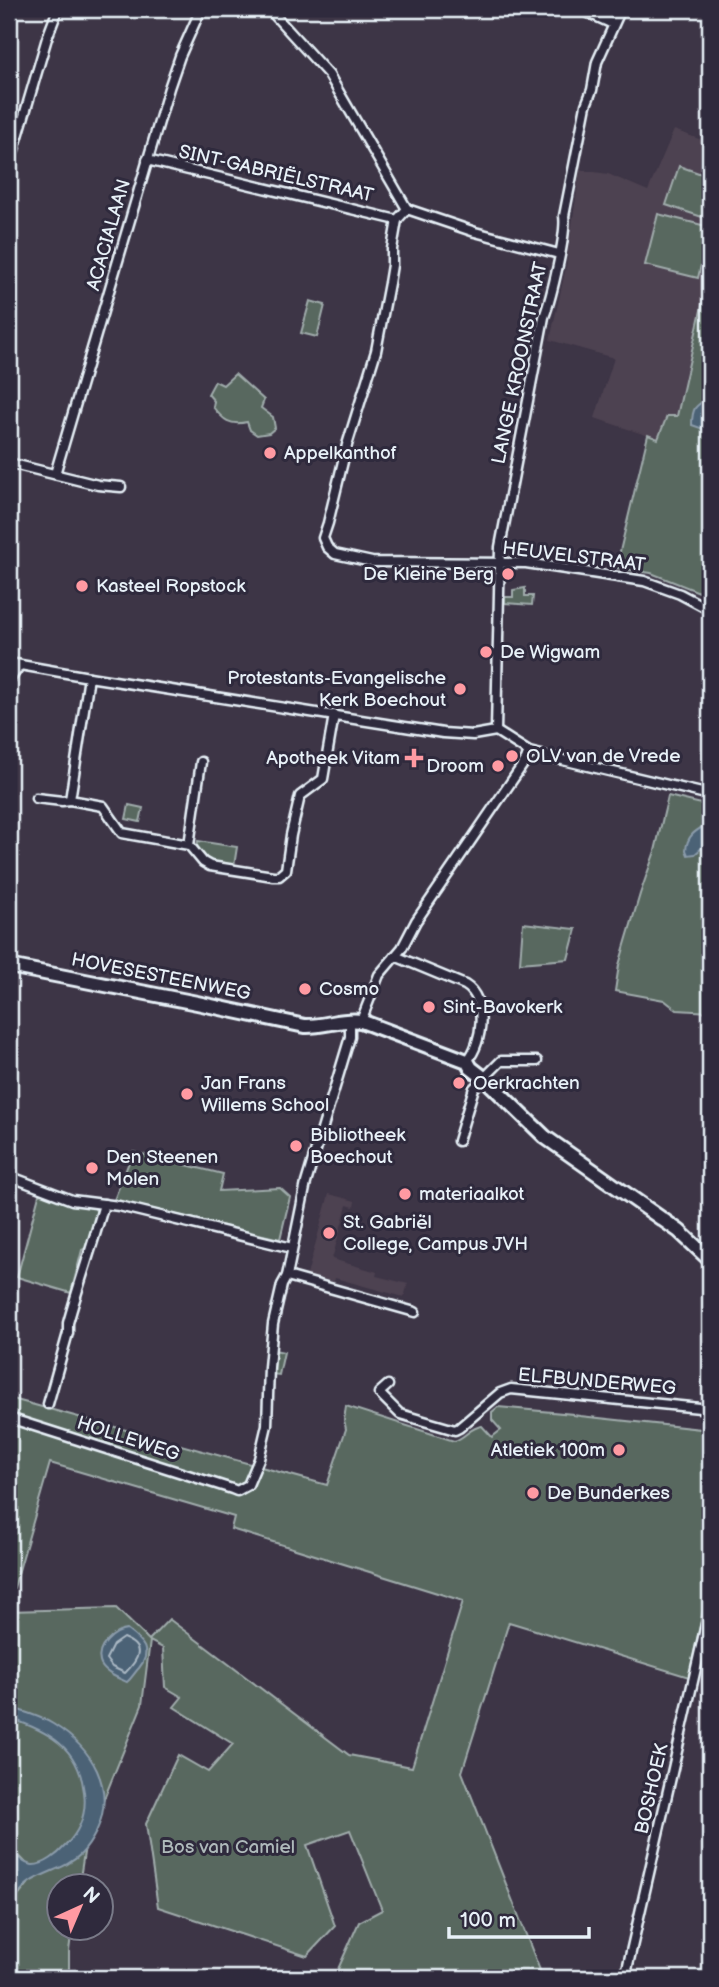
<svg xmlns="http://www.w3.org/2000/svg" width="719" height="1987" font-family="'Balsamiq Sans',sans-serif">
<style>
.built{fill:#4e4251}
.green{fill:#59685f;stroke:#a0acac;stroke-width:2}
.water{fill:#4c6276;stroke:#8a9baa;stroke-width:2}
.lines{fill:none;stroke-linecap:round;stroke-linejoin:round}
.shore{stroke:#aab8c4;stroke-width:2}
.street-casing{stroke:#e8f1f8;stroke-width:13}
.secondary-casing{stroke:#e8f1f8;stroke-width:18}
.street{stroke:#2f2a3d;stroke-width:8}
.secondary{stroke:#2f2a3d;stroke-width:12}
.poi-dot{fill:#ff9aa2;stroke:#2f2a3d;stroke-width:2.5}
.labels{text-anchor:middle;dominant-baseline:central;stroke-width:6;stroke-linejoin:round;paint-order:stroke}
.street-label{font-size:19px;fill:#e8f1f8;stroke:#2f2a3d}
.poi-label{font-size:19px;fill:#e8f1f8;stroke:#2f2a3d;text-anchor:start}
.park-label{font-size:19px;fill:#afbabb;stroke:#2f2a3d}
</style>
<rect width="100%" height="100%" fill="#3d3546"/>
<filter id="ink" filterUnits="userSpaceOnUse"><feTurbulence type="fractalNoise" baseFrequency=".0143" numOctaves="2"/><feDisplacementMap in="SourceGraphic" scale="14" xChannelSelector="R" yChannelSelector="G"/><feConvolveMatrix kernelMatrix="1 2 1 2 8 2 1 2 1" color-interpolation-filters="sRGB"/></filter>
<g filter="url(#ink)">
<g class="built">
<path d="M674,130l36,13v138l-6,16 -27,119h-10l-9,23 -63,-21 19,-60 -64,-18 16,-73 14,-97 28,4 40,17z"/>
<path d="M329,1194l26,7 -1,6 -7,-2 -15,54 45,13 -1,4 32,8 -4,13 -69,-19 -1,4 -27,-7z"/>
</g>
<g class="green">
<path d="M679,166l31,11v15l-8,25 -36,-12z"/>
<path d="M658,214l52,13 -12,51 -53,-13z"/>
<path d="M710,281v286l-11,25 -48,-19 -35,-5 32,-133 10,4 9,-23h10l27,-119z"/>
<path d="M310,301l15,4 -8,32 -16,-4z"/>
<path d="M235,374l29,26 -3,8 12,9 2,11 -6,5 -12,2 -7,-5 -3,-8c-17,4 -24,-2 -34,-15l1,-6 -6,-7 7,-13 8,4z"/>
<path d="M525,588v8h8l-1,9 -27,-2v-6h8v-7z"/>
<path d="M668,796l42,10v206l-33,-2 -13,-10 -49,-9 4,-26 21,-71 15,-43z"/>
<path d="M129,805l14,3 -3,14 -14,-3z"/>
<path d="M198,841l39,6 -3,19 -26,-5 -11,-14z"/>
<path d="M523,923l53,6 -8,30 -48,4z"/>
<path d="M133,1152l90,22 -4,17 61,-3 10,9 -10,42 -166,-39z"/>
<path d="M40,1191l18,8 35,7 4,6 -11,36 -4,2 -11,43 -54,-16z"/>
<path d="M274,1350l10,2 -5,23 -8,-1z"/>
<path d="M9,1398l318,87 19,-56 -2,-9 2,-14 108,35c11,-3 16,-14 28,-15l10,11 9,-7 -9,-10v-8l6,-5 75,7v1l7,1 130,14v134l-4,33 -17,80 -180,-55 -47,150 81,206h-209l25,-56 23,-12 -32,-80 -43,15 28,81 -28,30 -149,-49 -12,-83 32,-69 30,17 25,-28 -59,-37 8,-10 -17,-10 -2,-39 -13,-7 -8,64 -57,141 -6,39h-19v42l12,1 -3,23v27h-60v-66l6,-12 13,-16 -2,-21 -17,-18v-234l107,-3 33,32 20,-21 180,136 63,12 51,-166 -232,-72 3,-12 -184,-54 -41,142z"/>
</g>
<g class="water">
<path d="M710,397v27l-7,5 -11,-4c0,-18 3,-19 18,-28z"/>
<path d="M706,825h4v16l-15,13 -7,1 -2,-5c1,-14 9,-19 20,-25z"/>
<path d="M127,1630c16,12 26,21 12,38 -5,5 -7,10 -12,14 -9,-4 -25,-10 -27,-20 -4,-15 14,-31 27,-32z"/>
<path d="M9,1707c15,5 31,9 44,17 39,24 64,64 43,108 -4,8 -8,15 -15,22 -14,14 -34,17 -51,28 -10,7 -16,20 -21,30v-67c4,8 15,20 24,20 12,0 25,-11 32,-19 15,-15 22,-33 19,-54 -5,-45 -36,-61 -75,-74z"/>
</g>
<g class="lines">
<path class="shore" d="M123,1638c23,9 16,21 2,35l-13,-6 -6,-8 7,-14z"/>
<g class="street-casing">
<g id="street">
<path d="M269,9l60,66 78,134"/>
<path d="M580,9l33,15"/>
<path d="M147,160l250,60"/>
<path d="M9,167l38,-129 11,-29"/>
<path d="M407,209l-10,11 -5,29v16l-3,18 -13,68 -29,94 -19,78 -5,15 4,9 8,7 37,8 154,1 118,18 36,13 30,16"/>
<path d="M407,209l68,23 84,22"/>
<path d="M9,463l89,22 23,2"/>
<path d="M55,474l114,-386 11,-32 21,-47"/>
<path d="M9,663l80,14 354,56 30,2 23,-4"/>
<path d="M89,677l-19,123 33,6 19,27 67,12 14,17 7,4 63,10h6l7,-6 5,-35 9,-39 23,-17 11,-64"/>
<path d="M9,681l11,-16"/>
<path d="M496,731l4,-184 44,-230c7,-18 23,-84 20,-101l22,-111 6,-15 5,-28 24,-53"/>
<path d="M496,731l33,21 181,43"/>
<path d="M36,798l26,3 8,-1"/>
<path d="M189,845l12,-83"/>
<path d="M395,956l70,29c23,14 18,58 2,76"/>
<path d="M361,1021l18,-46 23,-27 14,-27 110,-161 3,-8"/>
<path d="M458,1141l16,-53 27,-27h36"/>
<path d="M9,1176l63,24 47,6 173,42"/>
<path d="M287,1276l128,36"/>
<path d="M388,1385l-9,8 21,21 55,16 4,-2 41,-35 11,-4 199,20"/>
<path d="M48,1404l20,-71v-10c11,-40 25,-79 36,-119"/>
<path d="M9,1418l223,71 5,2 11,-6 11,-26 8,-34 2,-58 4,-43 9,-39 5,-9 19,-93 44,-146v-18"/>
<path d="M625,1978l85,-371"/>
</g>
</g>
<g class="secondary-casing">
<path id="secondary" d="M9,966l188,37 108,23c19,1 37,-8 56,-5l106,40 4,7 13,10 61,59 134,94 31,29"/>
</g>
<use href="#street" class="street"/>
<use href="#secondary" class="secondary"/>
</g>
</g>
<g class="poi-dot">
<circle cx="270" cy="453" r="7"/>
<circle cx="508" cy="574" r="7"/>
<circle cx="82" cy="586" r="7"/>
<circle cx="486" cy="652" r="7"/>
<circle cx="460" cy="689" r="7"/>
<circle cx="512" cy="756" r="7"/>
<path d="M410.5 747.5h7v7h7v7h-7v7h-7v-7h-7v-7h7z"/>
<circle cx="498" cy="766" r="7"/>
<circle cx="305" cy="989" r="7"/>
<circle cx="429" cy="1007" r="7"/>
<circle cx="459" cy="1083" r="7"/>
<circle cx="187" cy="1094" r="7"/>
<circle cx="296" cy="1146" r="7"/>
<circle cx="92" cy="1168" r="7"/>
<circle cx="405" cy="1194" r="7"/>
<circle cx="329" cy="1233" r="7"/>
<circle cx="619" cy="1450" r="7"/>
<circle cx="533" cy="1493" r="7"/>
</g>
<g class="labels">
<g class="street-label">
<text transform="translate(276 174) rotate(13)">SINT-GABRIËLSTRAAT</text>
<text transform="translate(109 235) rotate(-74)">ACACIALAAN</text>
<text transform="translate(520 363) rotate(-78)">LANGE KROONSTRAAT</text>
<text transform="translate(574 557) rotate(7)">HEUVELSTRAAT</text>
<text transform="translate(161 977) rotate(11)">HOVESESTEENWEG</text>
<text transform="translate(597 1382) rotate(5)">ELFBUNDERWEG</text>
<text transform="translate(128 1439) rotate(18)">HOLLEWEG</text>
<text transform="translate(652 1789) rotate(-77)">BOSHOEK</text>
</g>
<g class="poi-label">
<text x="284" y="453">Appelkanthof</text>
<text x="494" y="574" text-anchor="end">De Kleine Berg</text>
<text x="96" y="586">Kasteel Ropstock</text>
<text x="500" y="652">De Wigwam</text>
<text x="446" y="678" text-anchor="end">Protestants-Evangelische<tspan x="446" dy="22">Kerk Boechout</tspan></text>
<text x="526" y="756">OLV van de Vrede</text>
<text x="400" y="758" text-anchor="end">Apotheek Vitam</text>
<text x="484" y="766" text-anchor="end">Droom</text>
<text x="319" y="989">Cosmo</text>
<text x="443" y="1007">Sint-Bavokerk</text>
<text x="201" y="1083">Jan Frans<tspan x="201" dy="22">Willems School</tspan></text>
<text x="473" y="1083">Oerkrachten</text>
<text x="310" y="1135">Bibliotheek<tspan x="310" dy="22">Boechout</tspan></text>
<text x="106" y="1157">Den Steenen<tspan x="106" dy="22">Molen</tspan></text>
<text x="419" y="1194">materiaalkot</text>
<text x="343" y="1222">St. Gabriël<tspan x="343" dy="22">College, Campus JVH</tspan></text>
<text x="605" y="1450" text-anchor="end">Atletiek 100m</text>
<text x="547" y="1493">De Bunderkes</text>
</g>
<g class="park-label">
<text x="228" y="1847">Bos van Camiel</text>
</g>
</g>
<rect width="719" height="1987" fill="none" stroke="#2f2a3d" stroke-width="35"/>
<rect x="18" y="18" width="684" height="1952" fill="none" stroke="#e8f1f8" stroke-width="2.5" filter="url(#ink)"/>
<g transform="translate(80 1907) rotate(44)"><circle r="33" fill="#2f2a3d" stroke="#797a88" stroke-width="2"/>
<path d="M0-5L12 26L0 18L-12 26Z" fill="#ff9aa2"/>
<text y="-10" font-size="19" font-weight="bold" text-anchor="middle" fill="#e8f1f8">N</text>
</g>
<path d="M449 1927v10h140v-10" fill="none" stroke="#e8f1f8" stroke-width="3.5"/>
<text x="460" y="1927" font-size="21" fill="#e8f1f8" stroke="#2f2a3d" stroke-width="5" paint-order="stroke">100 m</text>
</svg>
